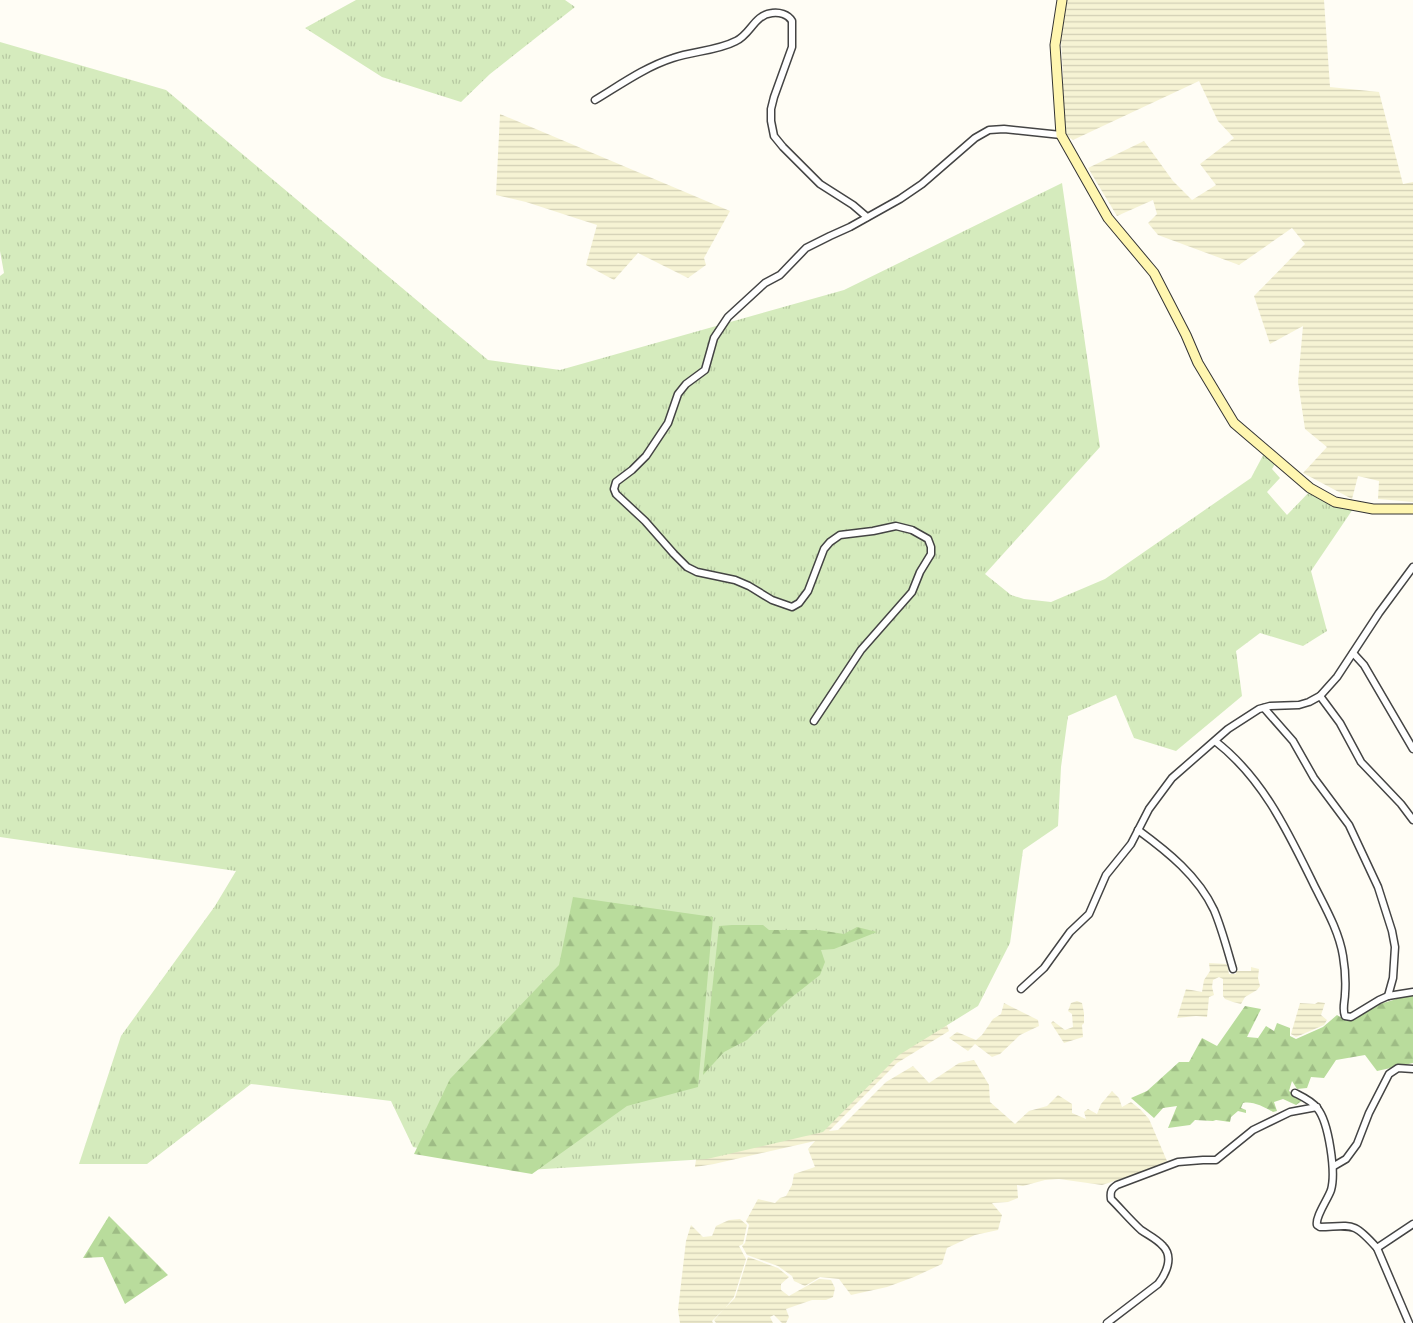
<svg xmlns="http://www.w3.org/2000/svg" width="1413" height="1323" font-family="'PT Serif',serif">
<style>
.farmland{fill:url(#farmland-rules)}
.grass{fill:url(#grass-tufts)}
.forest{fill:url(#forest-firs)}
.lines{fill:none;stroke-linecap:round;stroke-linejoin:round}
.minor-casing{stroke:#444;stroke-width:9}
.secondary-casing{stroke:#333;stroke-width:11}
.minor{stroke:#fff;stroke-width:6}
.secondary{stroke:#fff6b0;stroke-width:9}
</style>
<defs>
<pattern id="farmland-rules" width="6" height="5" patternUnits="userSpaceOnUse" patternTransform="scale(1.25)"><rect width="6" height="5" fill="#f6f3d4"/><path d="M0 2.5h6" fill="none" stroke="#d2cfb5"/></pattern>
<pattern id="grass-tufts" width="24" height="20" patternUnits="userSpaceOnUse" patternTransform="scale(1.25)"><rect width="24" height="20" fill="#d5ebbd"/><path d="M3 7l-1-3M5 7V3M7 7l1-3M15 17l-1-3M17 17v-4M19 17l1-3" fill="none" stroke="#b6c8a1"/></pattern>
<pattern id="forest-firs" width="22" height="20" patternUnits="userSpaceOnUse" patternTransform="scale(1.25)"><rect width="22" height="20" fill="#b9dc9c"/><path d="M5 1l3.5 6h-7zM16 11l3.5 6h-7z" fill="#9ebc85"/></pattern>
</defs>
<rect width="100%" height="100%" fill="#fffdf5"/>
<g class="farmland">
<path d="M1063,0h261l6,87 49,5 24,92 10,-2v320l-35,-3 1,-18 -21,-5 -6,23 -49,-26 24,-26 -22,-18 -7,-47 5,-56 -33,18 -16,-48 51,-52 -13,-16 -53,37 -81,-30 -10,-12 9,-9 -4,-14 -36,16 -29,-48 56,-27 29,40 19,19 24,-15 -16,-21 34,-26 -16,-17 -19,-40 -126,59 -7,-5 -4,-18 1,-42 -4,-68z"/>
<path d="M500,114l230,97 -26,47 2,7 -18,13 -50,-25 -24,27 -28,-15 11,-40 -71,-23 -30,-7z"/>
<path d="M1209,963l18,1 2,10h7v-3h15v-4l8,2 -1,9 2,8 -3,4 -12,7 -4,7 -8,-2 -8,-3 -2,-3v-17l-4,-2 -6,3 -1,7 2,8 -5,2 -2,20 -11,-1 -19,2 9,-29 16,3 2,-12 6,-9z"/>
<path d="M1077,1001l5,2 2,10v10l-2,2 1,12 -19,6 -13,-20 2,-2 12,9 8,-3 -1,-13 -4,-3 3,-8z"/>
<path d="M1318,1002l7,1 -4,12 6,5 -3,5 -28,12 -5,-3 9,-31 15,1z"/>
<path d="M1004,1003l34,17 1,6 -19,9 -20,19 -8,3 -17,-13 -7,7 -19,-13 8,-6 19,8 6,-5 11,-16 8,-5z"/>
<path d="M943,1015l6,16 -52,32 -68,68 9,-1 48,-48 27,-16 16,17 30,-20 15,-3 15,25 1,17 25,22 14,-13 18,-5 11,-11 14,9v9l14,6 -2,-7 4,-3 9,5 4,-10 11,-13 7,7 3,9 9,-5 10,8 8,9 18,42 -25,11 -40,13 -43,-6 -14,1 -22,6 -6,-1 1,13 -10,4 -16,1 10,12 -4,15 -23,5 -28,13 -5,16 -28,13 -27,10 -36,8 -12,-16 -19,-2 -15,9 -11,-5 -2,-5 -14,-10 -31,-11 -5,-9 3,-3 4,-18 -3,-4 12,-22 17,4 5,-5 6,-2 6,-11 2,-11 21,-7 -7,-18 7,-8 -101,23 -19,3 12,-91z"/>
<path d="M740,1219l7,6 -4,19 -4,2 7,13 -12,38 -8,10 9,-9 13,-41 30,11 11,9 -8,7v6l8,6 30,-17 12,1 4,8 -2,9 -7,3h-14l-26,9 3,8 -3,6h-4l-8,-8 -4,2 3,6h-57l-2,-3 10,-11 -12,12 1,2h-33l-2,-13 8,-69 5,-16 12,12 9,-1 4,-10 13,-6z"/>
</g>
<g class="grass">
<path d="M356,0h209l10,7 -85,67 -29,28 -79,-25 -77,-49z"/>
<path d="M0,42l166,48 322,270 72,10 284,-80 218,-107 38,264 -115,127 26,21 13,4 27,3 54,-23 146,-101 17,-32 11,11 -7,12 8,9 -13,14 20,23 28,-29 38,23 -42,62 16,60 -24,15 -43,-13 -24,18 6,45 -66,55 -42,-13 -18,-43 -48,21 -7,51 -3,59 -35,24 -13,93 -32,63 -79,49 -76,77 -116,27 -179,11 -115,-23 -22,-46 -140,-17 -104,80h-68l42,-128 94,-130 21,-35 -236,-34v-561l4,-3 -4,-22z"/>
</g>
<g class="forest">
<path d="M573,897l140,20 -15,170 -71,19 -95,68 -118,-20 36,-75 109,-114z"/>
<path d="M732,925h31l6,5h49l26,4 13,-7 20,5 -43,17 -13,1 4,12 -5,13 -33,26 -40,39 -23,12 -21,23 16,-149z"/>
<path d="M1413,994v69l-36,8 -12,-16 -29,5 -12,18 -13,-1 -4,11 -10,1 -5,-8 -3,10 14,9 -7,5 -13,-6 -9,3 3,9 -4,1c-9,-5 -20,-11 -30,-9l-2,5 5,2v3l-8,-2 -7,6 -1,5 -14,-2 -3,1 -18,-1 -5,5 -22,3 9,-22 -14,2 -9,10 -23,-20 16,-7 32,-29h10l13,-24 15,8 28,-40 16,3 -14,28 11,1 8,-12 8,5 3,-8 13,5v8l6,3 27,-12 14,-12 10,6 14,-6 19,-11z"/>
<path d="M109,1216l59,59 -43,29 -22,-47 -20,1z"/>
</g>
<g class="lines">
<g class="minor-casing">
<g id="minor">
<path d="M595,100c25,-15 50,-33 78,-42 20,-7 44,-7 63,-17 15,-7 18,-26 36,-28 7,-1 16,1 20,8v26l-18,50 -3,12v12l3,15 9,11 37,37 33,21 14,12"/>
<path d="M1353,653l11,12 49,84"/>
<path d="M1320,696l20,27 21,39 40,42 12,16"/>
<path d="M1264,708l29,33 21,37 35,47 29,62 14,44 3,16 -2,31 -5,18"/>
<path d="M814,721l47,-71 51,-58 8,-20 11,-18v-7l-3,-8 -16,-9 -16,-4 -23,5 -33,4 -10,7 -6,7 -16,42 -9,12 -7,4 -20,-7 -23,-14 -14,-6 -38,-8 -10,-5 -13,-13 -29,-33 -29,-27 -2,-5 2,-7 16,-12 14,-14 22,-33 10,-29 8,-10 19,-14 9,-32 14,-21 37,-34 15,-8 26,-27 24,-12 20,-9 50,-28 22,-15 53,-46 14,-8 15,-1 57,6"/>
<path d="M1215,741c48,37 73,91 99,144 11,22 25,46 29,71 2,12 3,25 2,38 0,7 -3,15 0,22l6,1 28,-17 9,-4 25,-4"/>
<path d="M1138,830c30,22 60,46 76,80 8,19 13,39 19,59"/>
<path d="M1021,989l23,-21 26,-36 19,-18 17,-39 25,-31 18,-35 23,-31 56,-49 31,-20 11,-3 29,-1 10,-3 11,-6 17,-19 42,-64 34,-46"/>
<path d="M1295,1093c8,4 17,8 22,15 12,14 19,65 14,82 -3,9 -16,27 -14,35l3,2c33,-1 33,-6 57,21l36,-24"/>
<path d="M1334,1166l12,-7 11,-15 12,-31 20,-39 9,-6 15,1"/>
<path d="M1377,1248l32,75"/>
<path d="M1107,1323l51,-39c8,-10 16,-27 5,-38 -6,-7 -15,-11 -22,-16 -11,-10 -20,-21 -30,-31 -1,-7 0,-10 6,-14l61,-23 25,-2h13l37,-30 37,-18 27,-5"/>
</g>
</g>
<g class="secondary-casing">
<path id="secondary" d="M1062,0l-7,45 6,90 47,83 46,55 32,62 12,28 36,60 76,65 25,14 38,7h40"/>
</g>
<use href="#minor" class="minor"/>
<use href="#secondary" class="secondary"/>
</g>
</svg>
